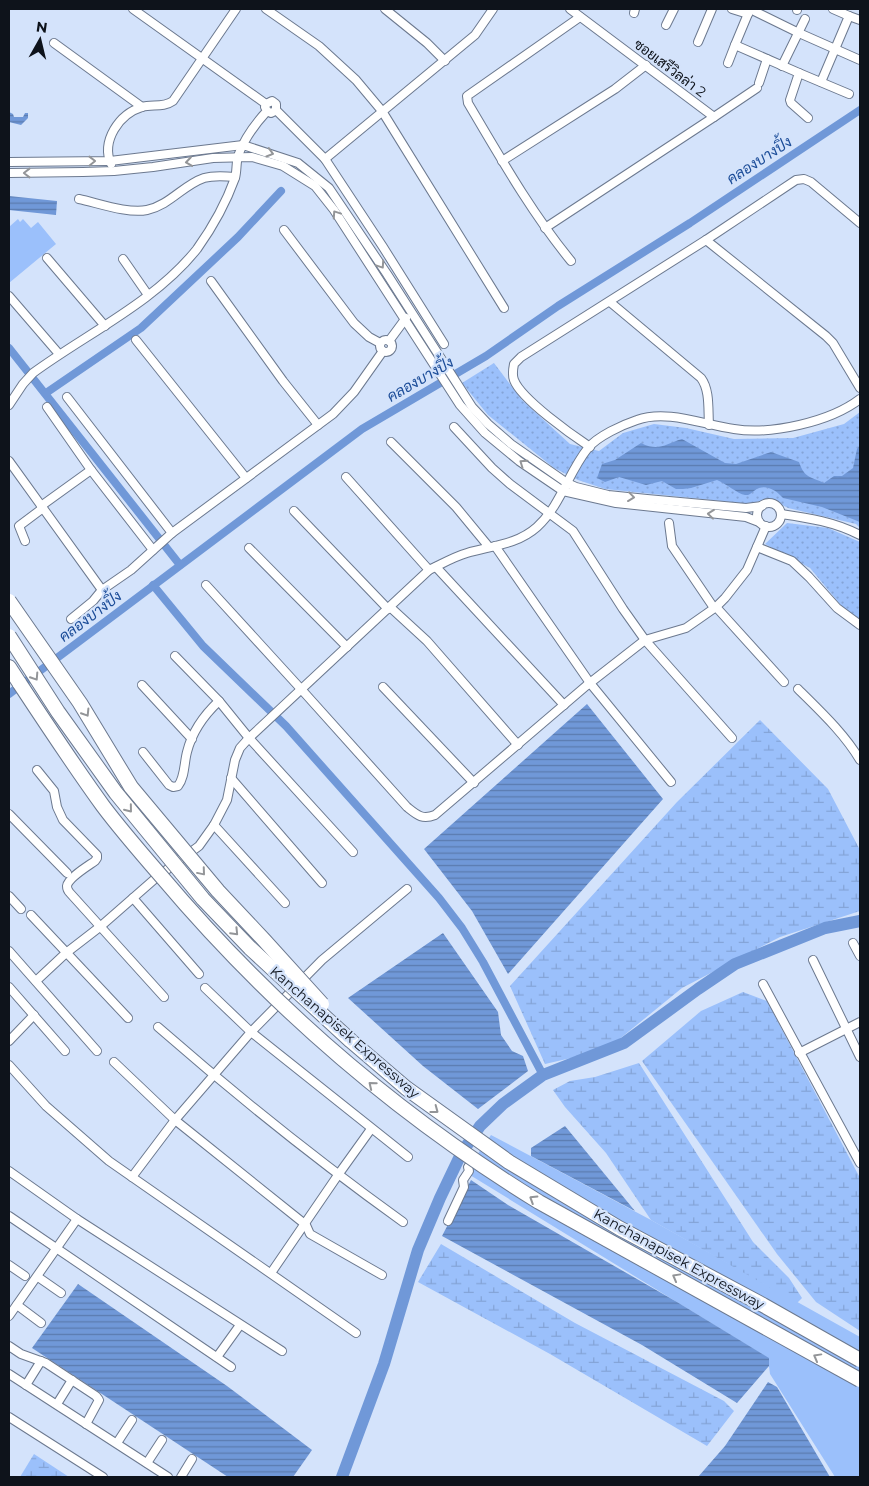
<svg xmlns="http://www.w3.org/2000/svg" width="869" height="1486" font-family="Montserrat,Sarabun,sans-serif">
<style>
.green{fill:#9bc0fb}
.wetland{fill:url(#wetland-marsh)}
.garden{fill:url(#garden-dots)}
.water{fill:url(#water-rules)}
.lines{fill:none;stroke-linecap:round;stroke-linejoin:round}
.canal{stroke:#7098d8;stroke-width:8}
.river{stroke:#7098d8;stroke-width:12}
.minor-casing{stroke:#6c798f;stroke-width:10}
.motorway-casing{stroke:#6c798f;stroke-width:16}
.minor{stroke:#fff;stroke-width:8}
.motorway{stroke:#fff;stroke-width:14}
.motorway-bridge-casing{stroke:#6c798f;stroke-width:16;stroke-linecap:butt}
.motorway-bridge{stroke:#fff;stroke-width:14}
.oneway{stroke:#939598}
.labels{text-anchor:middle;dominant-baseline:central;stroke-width:4.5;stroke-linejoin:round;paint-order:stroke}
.street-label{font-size:14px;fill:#0e131b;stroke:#d4e3fb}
.water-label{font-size:15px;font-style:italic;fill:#1b4c98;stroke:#d4e3fb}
</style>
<defs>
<pattern id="wetland-marsh" width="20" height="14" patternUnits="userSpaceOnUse" patternTransform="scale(1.25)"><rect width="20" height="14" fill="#9bc0fb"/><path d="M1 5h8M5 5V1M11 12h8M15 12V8" fill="none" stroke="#84a4d7"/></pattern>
<pattern id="garden-dots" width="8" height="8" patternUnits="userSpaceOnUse" patternTransform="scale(1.25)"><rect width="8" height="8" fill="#9bc0fb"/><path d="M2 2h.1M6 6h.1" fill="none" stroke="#84a4d7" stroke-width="1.8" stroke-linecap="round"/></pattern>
<pattern id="water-rules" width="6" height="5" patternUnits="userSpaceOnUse" patternTransform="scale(1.25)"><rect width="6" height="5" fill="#7098d8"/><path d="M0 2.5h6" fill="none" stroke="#5a7bae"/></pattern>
</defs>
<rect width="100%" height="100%" fill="#d4e3fb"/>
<g class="green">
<path d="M18,219l2,3 3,-3 8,9 7,-6 18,22 -47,39v-56z"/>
<path d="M491,1135l160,85 209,117v140h-25l-65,-103 -2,-16 -303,-186z"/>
</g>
<g class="wetland">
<path d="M760,720l68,69 32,61v61l-80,26 -98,51 -76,62 -61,14 -35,-78 167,-184z"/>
<path d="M743,992l24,9 93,177v153l-44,-29 -39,-48 -135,-193 59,-50z"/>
<path d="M639,1063l114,179 36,36 13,20 -5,5 -146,-83 -45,-67 -41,-46 -12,-17 17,-9 25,-4z"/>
<path d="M441,1244l134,79 149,78 10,10 -27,35 -157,-92 -132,-72z"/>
<path d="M34,1454l35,23h-49z"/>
</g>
<g class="garden">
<path d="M494,363l28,37 48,44 29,7 24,-18 31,-9 32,4 48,11 59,-1 51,-14 16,-12v116l-4,-4 -68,-16 -19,-10 -19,6 -145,-15 -27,-9 -24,-12 -66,-53 -26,-32z"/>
<path d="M787,523l41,5 32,14v77l-16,-10 -34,-41 -45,-24z"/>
</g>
<g class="water">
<path d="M9,112l4,2 1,3h9l2,-4h3v5l-7,7 -12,-3z"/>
<path d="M9,196l48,5 -1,14 -47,-5z"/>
<path d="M682,439l43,24 11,1 35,-12 28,10c6,17 11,14 25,21l10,-7h8l11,-8 4,-19 3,-4v77l-38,-15 -39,-9c-6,-7 -15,-13 -24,-10 -6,2 -8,8 -14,7 -7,-1 -20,-12 -28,-15l-26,8 -8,1h-7l-14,-8 -16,4 -27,-8 -14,5 -8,-4 5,-14 13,-4 26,-17c18,9 24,1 41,-4z"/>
<path d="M587,704l76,95 -155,175 -36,-63 -48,-62z"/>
<path d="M443,933l55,79 3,23 11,16 11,5 5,15 -50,38 -55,-43 -75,-68z"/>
<path d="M565,1126l70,85 -104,-55v-8z"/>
<path d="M471,1180l37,25 169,97 92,56v8l-32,37 -95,-58 -200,-109z"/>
<path d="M78,1284l149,102 85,64 -19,27h-65l-196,-129z"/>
<path d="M768,1382l9,5 53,90h-132l27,-31z"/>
</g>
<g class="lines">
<g class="canal">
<path d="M9,348l171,217"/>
<path d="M46,393l95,-65 97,-91 43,-46"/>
<path d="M153,585l50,61 83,80 153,172 23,30 21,34 60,113"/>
<path d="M9,694l353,-265 124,-73 72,-50 132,-83 170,-113"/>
</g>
<path class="river" d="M342,1477l42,-113 34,-114 22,-52 21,-44 19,-28 23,-22 40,-29 81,-32 74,-54 37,-25 90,-36 35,-7"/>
<g class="minor-casing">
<g id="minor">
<path d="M133,9l133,95"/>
<path d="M266,9l53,37 37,34 26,31 122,197"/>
<path d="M385,9l42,34 18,18"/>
<path d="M570,9l144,108 43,-29"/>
<path d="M732,9l16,5"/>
<path d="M750,9l-15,36 64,28 -9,27 1,3 17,15"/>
<path d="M750,9l49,24 61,27"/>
<path d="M797,10v-1"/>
<path d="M634,13l1,-4"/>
<path d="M849,16l11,4"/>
<path d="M666,25l8,-16"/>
<path d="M698,42l14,-33"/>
<path d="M54,43l88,64"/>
<path d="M728,63l7,-18"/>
<path d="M782,66l23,-47"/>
<path d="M799,73l50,21"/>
<path d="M821,82l28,-66 -16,-7"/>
<path d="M759,83l8,-24"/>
<path d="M276,110l49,49 58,88 61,97"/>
<path d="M325,159l150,-124 18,-26"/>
<path d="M502,161l113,-72 31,-24"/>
<path d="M9,162l101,-1 133,-16 55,18 31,25 58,86 85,133 16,17 23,20 56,39 9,4 32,8 39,4 99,9 16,-2"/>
<path d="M111,164c-10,-23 8,-50 31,-57 10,-3 21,1 31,-6l63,-92"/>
<path d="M9,173l74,-1 31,-1 39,-4 60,-9 39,-1 31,9 32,20 19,24 126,195 25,28 34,28 44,30 53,12 130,14 13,5"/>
<path d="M79,199c19,4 49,15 68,11 23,-5 36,-25 57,-32 10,-3 21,-2 31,-1"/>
<path d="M545,228l169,-111"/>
<path d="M284,230l70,93 15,14 11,6"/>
<path d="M706,240l120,96 7,7 27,45"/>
<path d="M47,258l58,68"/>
<path d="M123,259l25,36"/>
<path d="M571,261c-40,-49 -71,-104 -103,-158l-1,-7 113,-79"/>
<path d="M211,281l72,100 35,44"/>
<path d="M9,296l50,58"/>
<path d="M610,302l91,76c9,12 7,31 8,47"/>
<path d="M136,340l110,138"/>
<circle cx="386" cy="346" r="6"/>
<path d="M389,341l17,-23"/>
<path d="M67,397l105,136"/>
<path d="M9,405l14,-21 10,-11c53,-39 122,-71 164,-124 15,-21 29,-46 38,-71 2,-7 1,-15 3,-22 6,-17 17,-32 29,-45l-2,-4 1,-3 6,-3 4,3v4l-1,3 -4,2 -4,-2"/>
<path d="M47,407l44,63 62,80"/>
<path d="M454,427l38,41 18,16 63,47 50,78 22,31 87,98"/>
<path d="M391,442l65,65 33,40"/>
<path d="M590,447c-18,-12 -69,-48 -76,-67 -2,-5 -1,-11 0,-16l7,-7 185,-117 90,-60 8,-1 7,3 49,41"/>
<path d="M9,461l93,129"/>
<path d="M346,477l83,93"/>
<circle cx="769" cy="515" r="12"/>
<path d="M41,506l50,-36"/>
<path d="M294,511l94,98"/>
<path d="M781,514c28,4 54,8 79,21"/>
<path d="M669,523l3,23 42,62"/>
<path d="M25,541l-6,-15 24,-18"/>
<path d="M495,546l95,137 81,99"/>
<path d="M757,547l35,14 17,16 28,31 23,17"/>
<path d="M249,548l98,99"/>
<path d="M436,567l128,138"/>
<path d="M206,585l95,104 106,118c10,8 15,13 28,8l151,-129 59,-46 41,-12 30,-21 9,-9 22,-28 19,-44"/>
<path d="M390,607l37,34 91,104"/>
<path d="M716,607l68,75"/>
<path d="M71,619l22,-18 9,-11 29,-20 41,-37 161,-119 21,-22 29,-41"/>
<path d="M175,656l44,45 30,37 104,114"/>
<path d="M142,685l50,54"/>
<path d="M383,687l91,96"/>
<path d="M798,689c22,22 46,44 62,71"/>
<path d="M143,752l26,33 4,2 5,-1c7,-9 6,-23 9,-34 5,-20 17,-37 32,-51"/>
<path d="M37,770l17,21 3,16 6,13 34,35v3l-2,3c-7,5 -27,17 -28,25 0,2 1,5 3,7l94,104"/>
<path d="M231,778l91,105"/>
<path d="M9,814l58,59"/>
<path d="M214,825l71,78"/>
<path d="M9,896l12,13"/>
<path d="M133,898l66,76"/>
<path d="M31,915l97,103"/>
<path d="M853,943l7,13"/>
<path d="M9,951l88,100"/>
<path d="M813,960l47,97"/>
<path d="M36,981l30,-28 35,-27 56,-49 42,-31 15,-21 13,-25 8,-40 5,-12 9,-10 180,-168c13,-6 24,-13 38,-17 23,-7 50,-8 70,-26 24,-22 31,-54 51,-79 10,-12 34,-23 49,-28 30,-11 67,5 97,9 37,6 96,-7 126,-30"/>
<path d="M763,984l97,179"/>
<path d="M9,987l56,64"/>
<path d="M205,988l46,44 157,125"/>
<path d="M158,1027c79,69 160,134 245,195"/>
<path d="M9,1041l25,-26"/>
<path d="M799,1053l61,-31"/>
<path d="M114,1062l61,58 131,105 4,9 72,41"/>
<path d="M9,1065l37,41 63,55 247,172"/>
<path d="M9,1171l68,48 205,132"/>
<path d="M132,1177l43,-57 76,-88 71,-72 85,-71"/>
<path d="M9,1216l222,151"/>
<path d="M448,1221l16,-34 -1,-7 6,-9 -1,-4 6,-7"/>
<path d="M9,1265l16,11"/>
<path d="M271,1273l67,-98 33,-46"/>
<path d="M38,1277l23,16"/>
<path d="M17,1305l24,18"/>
<path d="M9,1316l68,-97"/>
<path d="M9,1346l12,8 25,9 50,33 3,4 -13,24"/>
<path d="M217,1357l23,-32"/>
<path d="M9,1374l159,103"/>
<path d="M26,1385l15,-24"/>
<path d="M57,1404l15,-24"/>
<path d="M9,1417l94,60"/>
<path d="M117,1443l15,-23"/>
<path d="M147,1463l15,-23"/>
<path d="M181,1477l11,-18"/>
</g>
</g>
<g class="motorway-casing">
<path id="motorway" d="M9,667l11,17"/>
</g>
<use href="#minor" class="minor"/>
<use href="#motorway" class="motorway"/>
<g class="motorway-bridge-casing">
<g id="motorway-bridge">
<path d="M9,601l71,102 51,84 87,104 46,49 58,64"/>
<path d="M9,636l49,76 58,81 87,106 47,49 40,37 61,56 55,47 103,74 110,66 144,77 97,55"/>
<path d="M20,684c27,41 54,82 83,122 18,24 38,47 58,70 108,128 235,238 378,326l321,178"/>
</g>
</g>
<use href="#motorway-bridge" class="motorway-bridge"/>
</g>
<defs><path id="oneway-chevron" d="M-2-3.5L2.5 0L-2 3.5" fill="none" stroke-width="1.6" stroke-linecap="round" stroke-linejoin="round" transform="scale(1.25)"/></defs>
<g class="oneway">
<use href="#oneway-chevron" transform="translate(270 153) rotate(16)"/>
<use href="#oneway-chevron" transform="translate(92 161) rotate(-1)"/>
<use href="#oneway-chevron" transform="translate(189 162) rotate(172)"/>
<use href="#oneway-chevron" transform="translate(27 173) rotate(-180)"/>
<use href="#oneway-chevron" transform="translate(336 214) rotate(-124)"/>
<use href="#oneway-chevron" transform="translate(381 265) rotate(56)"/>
<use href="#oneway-chevron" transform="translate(523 463) rotate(-145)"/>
<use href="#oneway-chevron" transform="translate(631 497) rotate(7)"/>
<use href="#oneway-chevron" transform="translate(711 514) rotate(-174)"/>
<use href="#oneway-chevron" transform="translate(35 677) rotate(57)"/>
<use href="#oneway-chevron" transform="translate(86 713) rotate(58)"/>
<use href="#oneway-chevron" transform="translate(129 809) rotate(51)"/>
<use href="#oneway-chevron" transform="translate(202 872) rotate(50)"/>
<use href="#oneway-chevron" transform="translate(235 932) rotate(46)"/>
<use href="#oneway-chevron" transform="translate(372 1085) rotate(-141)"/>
<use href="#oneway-chevron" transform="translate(435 1110) rotate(37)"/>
<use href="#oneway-chevron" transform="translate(533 1199) rotate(-148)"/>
<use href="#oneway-chevron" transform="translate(676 1277) rotate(-151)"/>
<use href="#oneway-chevron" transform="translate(817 1357) rotate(-151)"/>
</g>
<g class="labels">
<g class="street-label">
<text transform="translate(670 68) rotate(37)">ซอยเสรีวิลล่า 2</text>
<text transform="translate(345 1032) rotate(41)">Kanchanapisek Expressway</text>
<text transform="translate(679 1259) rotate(29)">Kanchanapisek Expressway</text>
</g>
<g class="water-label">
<text transform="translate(759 160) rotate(-33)">คลองบางปิ้ง</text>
<text transform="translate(420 379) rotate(-30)">คลองบางปิ้ง</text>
<text transform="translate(90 616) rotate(-37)">คลองบางปิ้ง</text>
</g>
</g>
<rect width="869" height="1486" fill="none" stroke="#0e131b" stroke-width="20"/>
<g transform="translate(40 40) rotate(8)" stroke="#d4e3fb" stroke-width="4" paint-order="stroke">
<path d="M0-4L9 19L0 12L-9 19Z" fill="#0e131b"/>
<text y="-8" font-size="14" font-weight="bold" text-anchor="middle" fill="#0e131b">N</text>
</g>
</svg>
